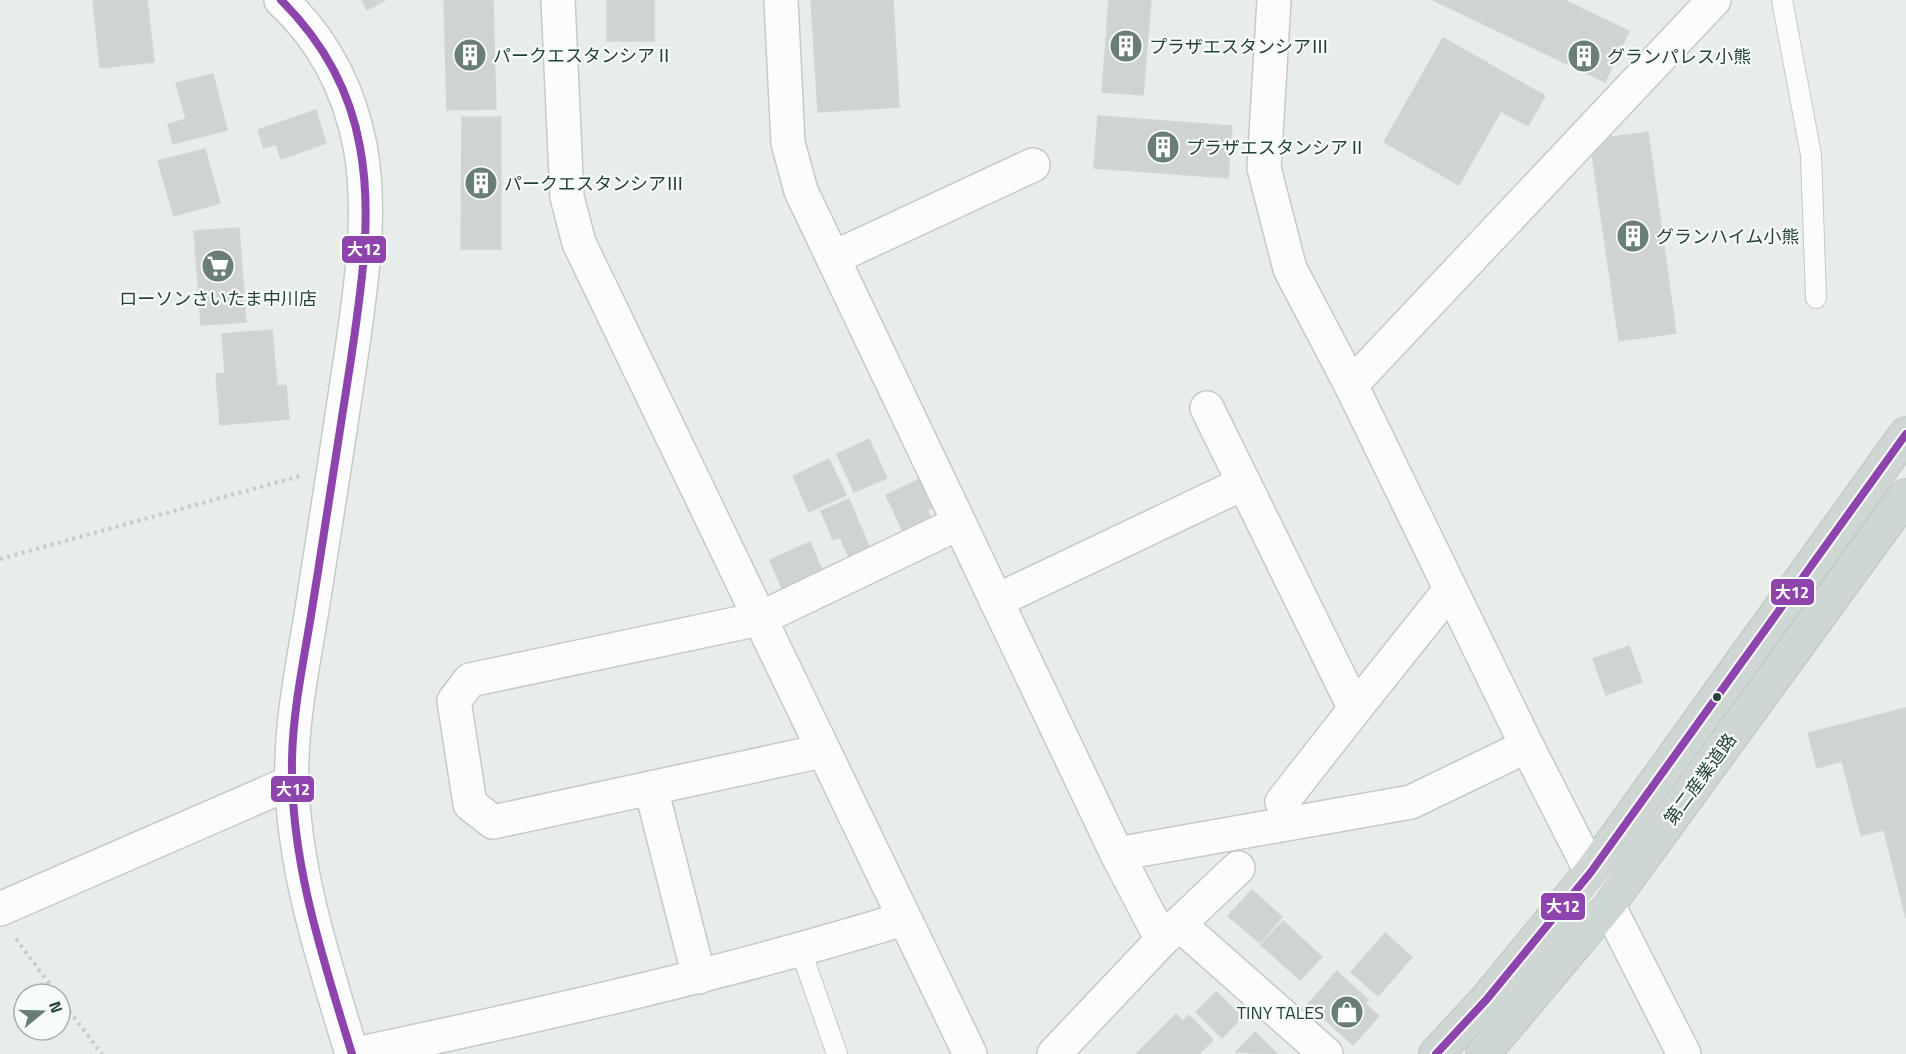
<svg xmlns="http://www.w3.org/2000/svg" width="1906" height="1054" font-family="'Titillium Web','Noto Sans JP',sans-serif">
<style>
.building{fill:#cfd4d2;stroke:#d1d6d4;stroke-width:1.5}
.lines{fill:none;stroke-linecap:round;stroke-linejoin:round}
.lane-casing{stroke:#c5cac8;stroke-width:22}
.street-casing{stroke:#c5cac8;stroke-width:36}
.secondary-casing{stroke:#c3cbc8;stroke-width:36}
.primary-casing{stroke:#c3ccc9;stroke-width:36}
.path{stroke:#c3ccca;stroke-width:4;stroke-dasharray:3 4.5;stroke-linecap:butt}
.lane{stroke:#fcfcfc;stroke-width:20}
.street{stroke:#fcfcfc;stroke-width:33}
.secondary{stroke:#fcfcfc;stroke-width:33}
.primary{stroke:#cfd7d5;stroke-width:33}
.bus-1-casing{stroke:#f7fbf9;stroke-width:12}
.bus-1{stroke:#8e44ad;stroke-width:8}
.bus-dot{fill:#24423a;stroke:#f7fbf9;stroke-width:2}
.labels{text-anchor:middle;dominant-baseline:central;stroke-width:4.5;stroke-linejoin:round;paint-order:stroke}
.poi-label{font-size:18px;fill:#24423a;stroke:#f7fbf9;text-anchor:start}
.street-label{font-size:18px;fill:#24423a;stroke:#f7fbf9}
.line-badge{stroke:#f7fbf9;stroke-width:2}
.badge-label{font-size:16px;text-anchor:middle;font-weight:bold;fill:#fff}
</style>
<rect width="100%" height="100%" fill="#e8edeb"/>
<g class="building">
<path d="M93,0h54l7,62 -54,6z"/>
<path d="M362,0h23l-18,10z"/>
<path d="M444,0h49l3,109 -49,1z"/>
<rect x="607" y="0" width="47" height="41"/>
<path d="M811,0h82l6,107 -81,5z"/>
<path d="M1109,0h42l-8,95 -41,-3z"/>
<path d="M1433,0h131l65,31 -24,51z"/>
<path d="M1443,38l102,58 -17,30 -27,-15 -42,74 -75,-43z"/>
<path d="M213,74l14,56 -54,14 -5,-20 18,-5 -10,-36z"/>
<path d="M316,110l10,33 -45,16 -5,-15 -12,4 -6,-18z"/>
<path d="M1098,116l134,10 -4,52 -134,-10z"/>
<path d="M462,117h39v132h-40z"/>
<path d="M1648,132l28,201 -57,8 -29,-201z"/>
<path d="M205,149l15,54 -46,13 -16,-55z"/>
<path d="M239,228l7,94 -45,3 -7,-94z"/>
<path d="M272,330l5,56 9,-1 3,34 -69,6 -4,-51 9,-1 -3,-39z"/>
<path d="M869,439l18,39 -33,14 -17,-38z"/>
<path d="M829,459l17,36 -37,17 -16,-36z"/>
<path d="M922,478l14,28 -9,4 7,16 -27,14 -21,-45z"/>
<path d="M849,499l22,52 -21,9 -10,-23 -7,3 -12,-29z"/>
<path d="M810,542l17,39 -44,10 -13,-31z"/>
<path d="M1629,646l13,36 -36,13 -13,-36z"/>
<path d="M1906,708v210l-22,-88 -23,5 -19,-74 -25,7 -9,-35z"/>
<path d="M1252,890l30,27 -22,26 -32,-27z"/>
<path d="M1283,921l39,36 -22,23 -39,-35z"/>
<path d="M1385,933l27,24 -34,39 -27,-24z"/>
<path d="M1337,971l31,29 -3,3 14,13 -26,29 -45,-41z"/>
<path d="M1216,992l26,25 -20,21 -26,-26z"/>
<path d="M1176,1014l7,7 6,-6 24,25 -14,14h-63z"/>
<path d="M1255,1032l22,22 -41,-2z"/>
</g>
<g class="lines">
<g class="lane-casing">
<g id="lane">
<path d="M1782,0l29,155 5,143"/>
<path d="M801,951l36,103"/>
</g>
</g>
<g class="street-casing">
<g id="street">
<path d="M558,0l9,197 12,46 391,811"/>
<path d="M781,0l7,143 13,48 316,663 45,86"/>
<path d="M1274,0l-10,168 26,101 61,116"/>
<path d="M833,258l200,-93"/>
<path d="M1207,408l148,301 -73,93"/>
<path d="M996,601l248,-118"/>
<path d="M1355,709l95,-119"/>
<path d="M822,751l-329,71 -23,-18 -16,-103 16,-21 289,-61 200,-96"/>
<path d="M651,788l48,189"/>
<path d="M1117,854l294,-52 116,-56"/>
<path d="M0,909l292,-127"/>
<path d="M1179,924l147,130"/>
<path d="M356,1054c184,-39 366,-79 547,-135"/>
<path d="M1054,1054l108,-114 76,-72"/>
<path d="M1684,1054l-157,-308 -176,-361 363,-385"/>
</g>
</g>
<g class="secondary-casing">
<path id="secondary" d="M281,0c43,40 68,89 79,146 12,64 2,133 -7,197 -13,87 -26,173 -40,260 -9,58 -23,119 -21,179 2,92 34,185 60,272"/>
</g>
<g class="primary-casing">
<g id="primary">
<path d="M1436,1054l51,-55 104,-127 315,-438"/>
<path d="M1483,1054l126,-150 297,-408"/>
</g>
</g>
<g class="path">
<path d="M0,559l300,-83"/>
<path d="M16,939l41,55"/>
<path d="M60,999l42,55"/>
</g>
<use href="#lane" class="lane"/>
<use href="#street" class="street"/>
<use href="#secondary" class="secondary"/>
<use href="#primary" class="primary"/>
<g class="bus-1-casing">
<g id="bus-1">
<path d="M281,0c41,41 69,90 79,147 13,70 1,143 -9,212 -13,82 -25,163 -38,244 -8,52 -20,104 -21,157 -2,101 31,199 60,294"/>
<path d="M1436,1054l51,-55 104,-127 315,-438"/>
</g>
</g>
<use href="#bus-1" class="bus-1"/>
</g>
<defs>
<g id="building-disc" transform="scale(1.725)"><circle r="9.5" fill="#697e78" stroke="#f7fbf9"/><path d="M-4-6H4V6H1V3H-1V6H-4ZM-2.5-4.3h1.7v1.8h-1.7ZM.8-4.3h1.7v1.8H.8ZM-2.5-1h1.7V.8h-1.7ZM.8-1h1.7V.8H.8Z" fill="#fff"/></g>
<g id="supermarket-disc" transform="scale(1.725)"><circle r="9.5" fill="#697e78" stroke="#f7fbf9"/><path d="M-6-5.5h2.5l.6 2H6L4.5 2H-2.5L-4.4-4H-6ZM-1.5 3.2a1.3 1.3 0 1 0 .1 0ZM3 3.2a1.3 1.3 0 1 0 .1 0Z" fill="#fff"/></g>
<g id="shop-disc" transform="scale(1.725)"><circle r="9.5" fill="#697e78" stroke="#f7fbf9"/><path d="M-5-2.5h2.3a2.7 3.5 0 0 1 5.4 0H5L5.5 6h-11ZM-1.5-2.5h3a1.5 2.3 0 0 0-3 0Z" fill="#fff"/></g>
</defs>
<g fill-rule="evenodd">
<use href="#building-disc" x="1126" y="46"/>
<use href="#building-disc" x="470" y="55"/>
<use href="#building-disc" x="1584" y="56"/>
<use href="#building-disc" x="1163" y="147"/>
<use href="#building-disc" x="481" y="183"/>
<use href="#building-disc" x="1633" y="236"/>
<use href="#supermarket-disc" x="218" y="266"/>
<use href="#shop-disc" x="1347" y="1012"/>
</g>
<circle class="bus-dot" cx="1717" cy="697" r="5"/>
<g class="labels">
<g class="poi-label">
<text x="1149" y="46">プラザエスタンシアⅢ</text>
<text x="493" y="55">パークエスタンシアⅡ</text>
<text x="1607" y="56">グランパレス小熊</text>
<text x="1186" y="147">プラザエスタンシアⅡ</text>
<text x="504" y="183">パークエスタンシアⅢ</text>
<text x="1656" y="236">グランハイム小熊</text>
<text x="218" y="298" text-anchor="middle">ローソンさいたま中川店</text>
<text x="1324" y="1012" text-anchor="end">TINY TALES</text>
</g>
<g class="street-label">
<text transform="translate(1700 779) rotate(-54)">第二産業道路</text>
</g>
</g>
<g class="line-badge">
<rect x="341" y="235" width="46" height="29" rx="6" fill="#8e44ad"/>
<rect x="1770" y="578" width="45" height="28" rx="6" fill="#8e44ad"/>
<rect x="270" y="775" width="45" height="28" rx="6" fill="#8e44ad"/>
<rect x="1540" y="892" width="46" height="29" rx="6" fill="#8e44ad"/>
</g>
<g class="badge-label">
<text x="364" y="255">大12</text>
<text x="1792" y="598">大12</text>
<text x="293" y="795">大12</text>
<text x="1563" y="912">大12</text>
</g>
<g transform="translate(42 1012) rotate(71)"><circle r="28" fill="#f7fbf9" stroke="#a3b1ad" stroke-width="1.5"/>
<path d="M0-4.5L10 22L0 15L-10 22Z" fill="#697e78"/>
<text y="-9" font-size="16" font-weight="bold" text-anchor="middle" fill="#24423a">N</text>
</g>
</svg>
